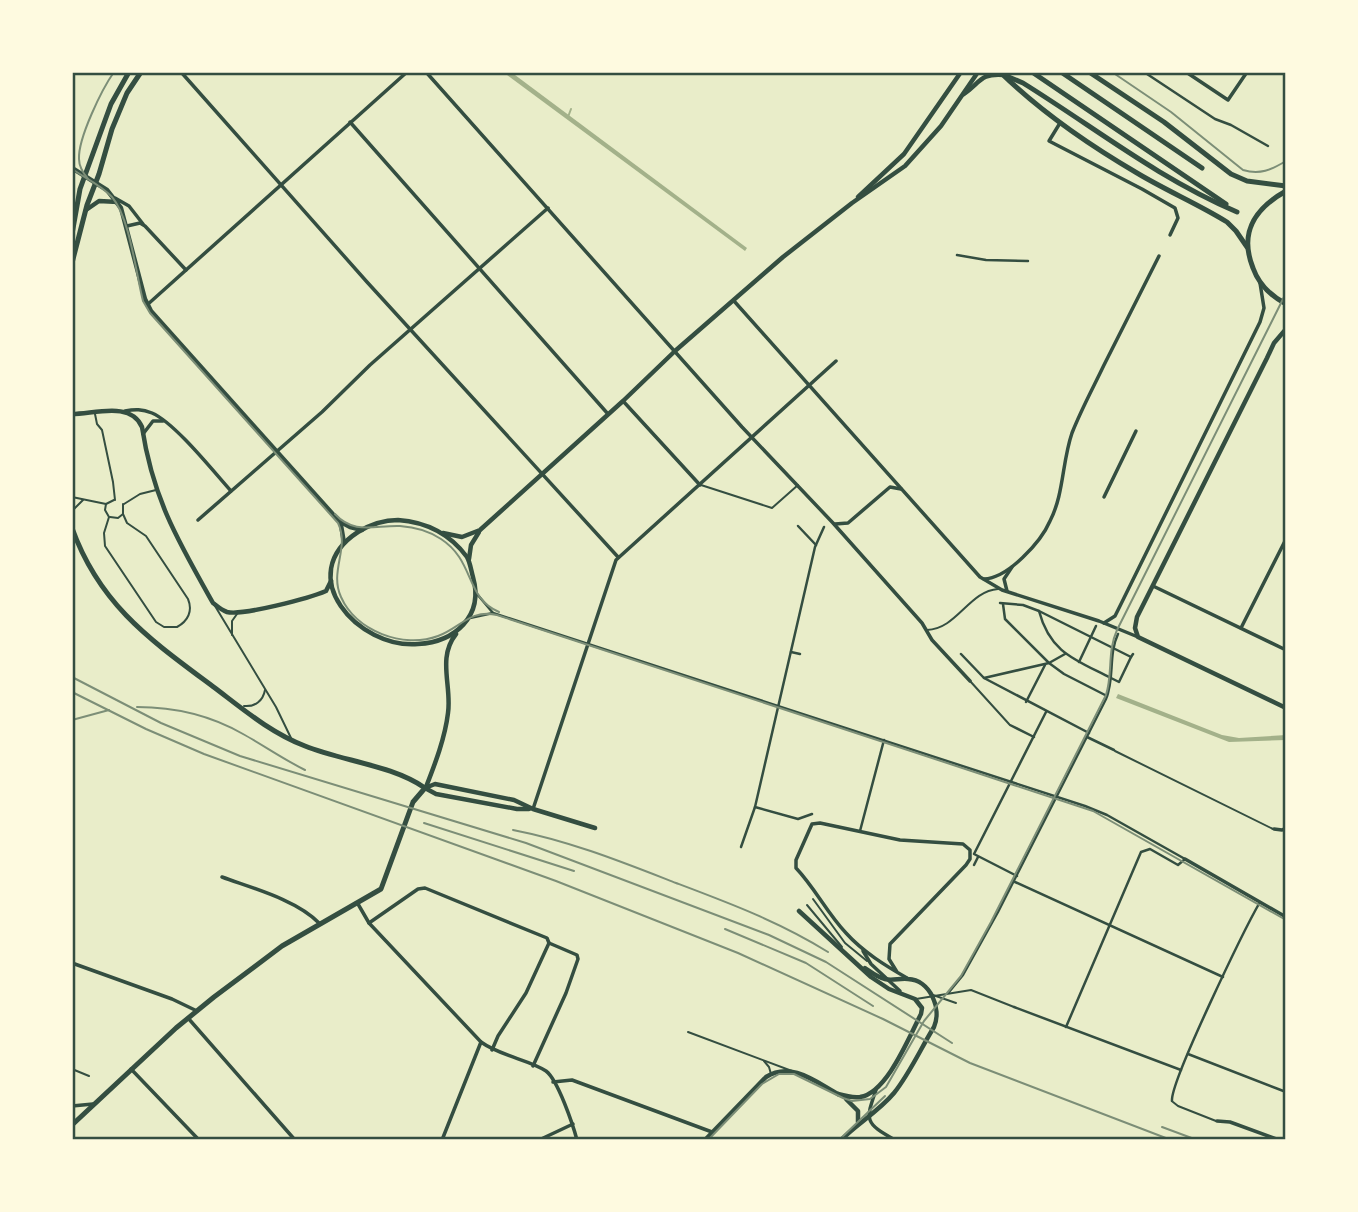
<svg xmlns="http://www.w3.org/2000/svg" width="1358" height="1212" font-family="Georgia,serif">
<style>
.water{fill:#a3b18a}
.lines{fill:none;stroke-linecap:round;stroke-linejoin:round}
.stream{stroke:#a3b18a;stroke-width:2}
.service{stroke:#344e41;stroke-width:2}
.pedestrian{stroke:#344e41;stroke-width:2.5}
.minor{stroke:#344e41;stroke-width:3.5}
.tertiary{stroke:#344e41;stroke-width:4.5}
.secondary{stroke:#344e41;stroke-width:5}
.primary{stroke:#344e41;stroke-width:5}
.tram{stroke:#7c8e77;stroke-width:2}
.rail{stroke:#7c8e77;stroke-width:2}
.neatline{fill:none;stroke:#344e41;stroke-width:2.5}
</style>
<rect width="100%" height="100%" fill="#e9edc9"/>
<g class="water">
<path d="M503,72h8l236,176 -2,3z"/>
<path d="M1118,694l104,41 17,3 47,-3v5l-57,2 -113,-44z"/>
</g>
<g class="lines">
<path class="stream" d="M568,117l3,-8"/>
<g class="service">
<path d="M95,414l2,10 5,6 11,52 2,18"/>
<path d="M701,485l71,23 26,-23"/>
<path d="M72,497l34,7 8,-4"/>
<path d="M106,504l-1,6 4,7 -5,16 1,13 51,76 8,5h13c11,-6 16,-16 11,-28l-42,-63 -19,-13 -4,-9v-10"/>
<path d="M124,504l16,-10 16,-4"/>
<path d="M72,511l11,-11"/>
<path d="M110,517l8,1 5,-4"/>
<path d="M215,606l61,101 15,31"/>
<path d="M927,630c30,-1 42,-39 71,-41"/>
<path d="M232,635v-14l5,-7"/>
<path d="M970,681l39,43"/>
<path d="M244,706c11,1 19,-5 21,-16"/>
<path d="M1115,751l158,78"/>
<path d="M813,899l32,44 22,18"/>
<path d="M807,905l35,42"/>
<path d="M933,995l23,8"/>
<path d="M916,999l55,-9 43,17"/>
<path d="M688,1032l104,39"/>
<path d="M764,1061l5,6 2,7"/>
<path d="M72,1069l17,7"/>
<path d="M1173,1102l5,4 38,15"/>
</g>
<g class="pedestrian">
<path d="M1144,72l71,47 16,6 37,21"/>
<path d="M957,255l29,5 42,1"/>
<path d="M798,526l18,19"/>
<path d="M477,594l16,19"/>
<path d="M1000,603l23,2 16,6 92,46 2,-3"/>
<path d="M1003,604l2,15 44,44 15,11 43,22"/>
<path d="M1039,611c11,42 37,49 72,67l8,4 12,-25"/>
<path d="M470,618l23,-5 592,193 22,9 78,44 -7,6 -28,-16 -9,3 -75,175"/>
<path d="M791,652l9,2"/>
<path d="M961,654l23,24 65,-15 16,-9"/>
<path d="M1079,662l17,-36"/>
<path d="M984,678l105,55"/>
<path d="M1026,702l19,-37"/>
<path d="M1010,725l24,12"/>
<path d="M1087,737l27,13"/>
<path d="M812,814l-14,5 -43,-12 60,-260 9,-20"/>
<path d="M860,831l24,-91"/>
<path d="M741,847l14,-40"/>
<path d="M974,865l4,-8"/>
<path d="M1017,876l-43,-22 72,-142"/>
<path d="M1015,882l208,95"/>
<path d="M949,992l14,-17 35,-63 108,-213c9,-21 2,-44 12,-65"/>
<path d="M1014,1007l167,63"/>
<path d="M1188,1054l98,38"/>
<path d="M1172,1101c-2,-19 73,-173 88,-199"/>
</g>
<g class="minor">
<path d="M181,72l186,210 251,275"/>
<path d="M426,72l316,355 91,96 89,100 10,17 38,41"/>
<path d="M1186,72l42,28 19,-28"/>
<path d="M350,122l258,292"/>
<path d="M1060,123l-11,18 93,48 33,19 3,10 -8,17"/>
<path d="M115,198l14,8 14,18"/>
<path d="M127,226l13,-3 5,3 41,44"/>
<path d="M734,301l246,276 22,13 97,31 39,16"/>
<path d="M147,305l260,-233"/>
<path d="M623,401l77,84"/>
<path d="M125,411c10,-2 17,-2 27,2 23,10 61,58 79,78"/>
<path d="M143,434l10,-13h10"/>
<path d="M1104,497l32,-66"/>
<path d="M198,520l124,-108 48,-47 178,-157"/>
<path d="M835,524l13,-1 42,-36 11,2"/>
<path d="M984,579c24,-1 57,-37 66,-58 14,-27 12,-59 22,-88 9,-23 21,-45 32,-68 18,-36 37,-73 55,-109"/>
<path d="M1153,586l133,64"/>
<path d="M1007,591l-3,-12 8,-12"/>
<path d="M1104,623l11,-7 5,-10 140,-284 4,-14 -4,-25"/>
<path d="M1241,628l45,-89"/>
<path d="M533,809l83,-249 220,-199"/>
<path d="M1274,829l8,1 4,-2"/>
<path d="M1185,859l101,58"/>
<path d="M222,877c30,11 75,23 97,46"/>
<path d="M358,904l11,19 112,119c19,14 49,18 65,29 12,9 27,54 31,69"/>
<path d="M369,923l49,-34 7,-1 122,50 2,5"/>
<path d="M863,951l8,13 29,27"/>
<path d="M72,963l100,36 25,12"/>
<path d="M897,972l-8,-13 1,-15 76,-79 4,-6v-9l-7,-6 -63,-4 -80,-17 -8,1 -16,36v8c19,20 31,45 50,65 17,19 40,33 61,45"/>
<path d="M188,1018l107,122"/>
<path d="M492,1050l6,-14 28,-43 23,-50 28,12 1,4 -12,34 -33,73"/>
<path d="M131,1069l68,71"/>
<path d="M553,1082l19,-2 140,52"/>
<path d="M876,1090c-11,31 -11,33 19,50"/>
<path d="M72,1106l21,-2"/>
<path d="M1217,1121l13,1 49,18"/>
<path d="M442,1140l39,-98"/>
<path d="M539,1140l34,-16"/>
</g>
<g class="tertiary">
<path d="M964,94c17,-12 16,-21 40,-19"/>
<path d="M72,168l35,22 14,18 24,91 6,12 188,210 11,6 12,3"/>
<path d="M858,197l46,-43 57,-82"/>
<path d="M86,210l13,-9 19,1"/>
<path d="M1286,329l-12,14 -7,15 -130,259 -2,11 3,9 148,71"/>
<path d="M72,414c22,0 59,-13 70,13 11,72 36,114 71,176 4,3 8,7 14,9 15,4 83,-14 99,-21l5,-10"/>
<path d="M398,520c28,2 52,14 69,37 3,5 4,13 6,20 11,39 -18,65 -55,67 -60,5 -126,-69 -60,-112 13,-8 25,-12 40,-12z"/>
<path d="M341,525l3,18"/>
<path d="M443,533l19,4 18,-7 143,-129 52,-50 108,-94 69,-54 53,-37 36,-40 37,-54"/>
<path d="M469,559l2,-14 8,-13"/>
<path d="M426,787c9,-23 19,-49 22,-74 4,-27 -11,-55 8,-79"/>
<path d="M425,788l10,-4 79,16 19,9 62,19"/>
<path d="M425,788l11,6 81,15h12"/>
<path d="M799,911l72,66 18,12 26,10 7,9 -1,6c-12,23 -34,79 -61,83 -8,1 -15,-1 -22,-3"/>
<path d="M846,1099l12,12v11"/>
<path d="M705,1140l61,-63c25,-16 50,5 72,17"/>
<path d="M841,1140c17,-17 38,-29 53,-47 16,-20 27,-45 40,-66 8,-19 -4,-47 -26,-48 -8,-1 -16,2 -23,0 -8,-2 -14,-7 -20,-11"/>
</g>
<g class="secondary">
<path d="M1000,72c40,39 89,73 137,101 30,18 61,31 90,49l9,9 11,16"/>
<path d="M1089,72l75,50 67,52 16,7 39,5"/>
<path d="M1286,191c-32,18 -47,42 -33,77 6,17 18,28 33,36"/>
<path d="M72,234l8,-45 31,-85 18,-32"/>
<path d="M72,263l15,-58 12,-31 13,-45 15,-36 14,-21"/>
<path d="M72,528c28,78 80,113 143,160 29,22 56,45 90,58 37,15 87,19 120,42l-12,14 -32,87 -99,57 -68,51 -38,31 -104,97"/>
</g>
<g class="primary">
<path d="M1032,72l194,132"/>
<path d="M1061,72l141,96"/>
<path d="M1004,75l19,8c74,46 133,94 214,129"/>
</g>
<g class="tram">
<path d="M1112,72l59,40 72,58c17,5 28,0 43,-9"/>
<path d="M72,169c13,9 29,16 40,28 18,21 24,77 31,104l7,12 188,210c12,25 -9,48 3,74 15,34 62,52 97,39 22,-8 32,-27 59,-21l596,196 193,109"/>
<path d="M88,179c-5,-6 -9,-12 -9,-20 -1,-21 23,-70 35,-87"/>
<path d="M335,514c19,21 40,11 65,12 15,1 29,5 41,13 34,22 24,59 58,73"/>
<path d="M708,1140l54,-56 17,-10h15l49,24 9,3 18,-2 16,-12 38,-66 37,-45 30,-54 115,-227c7,-22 1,-43 11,-65l169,-337"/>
<path d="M839,1140l46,-44"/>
</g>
<g class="rail">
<path d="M72,677l89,46 79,33 286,87 243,92 57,27 126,81"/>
<path d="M72,692l74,37 58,25 352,127 182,72 145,66 87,44 201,77"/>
<path d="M137,707c37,0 73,8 106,27 20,11 40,25 62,36"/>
<path d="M72,720l37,-10"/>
<path d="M424,823l150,48"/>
<path d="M513,830c57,11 109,32 163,53 53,20 104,39 152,69"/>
<path d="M725,929l81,34 67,43"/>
<path d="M1162,1127l35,13"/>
</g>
</g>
<rect width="1358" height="1212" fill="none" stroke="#fefae0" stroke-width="147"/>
<rect x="74" y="74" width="1210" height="1064" class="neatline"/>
</svg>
